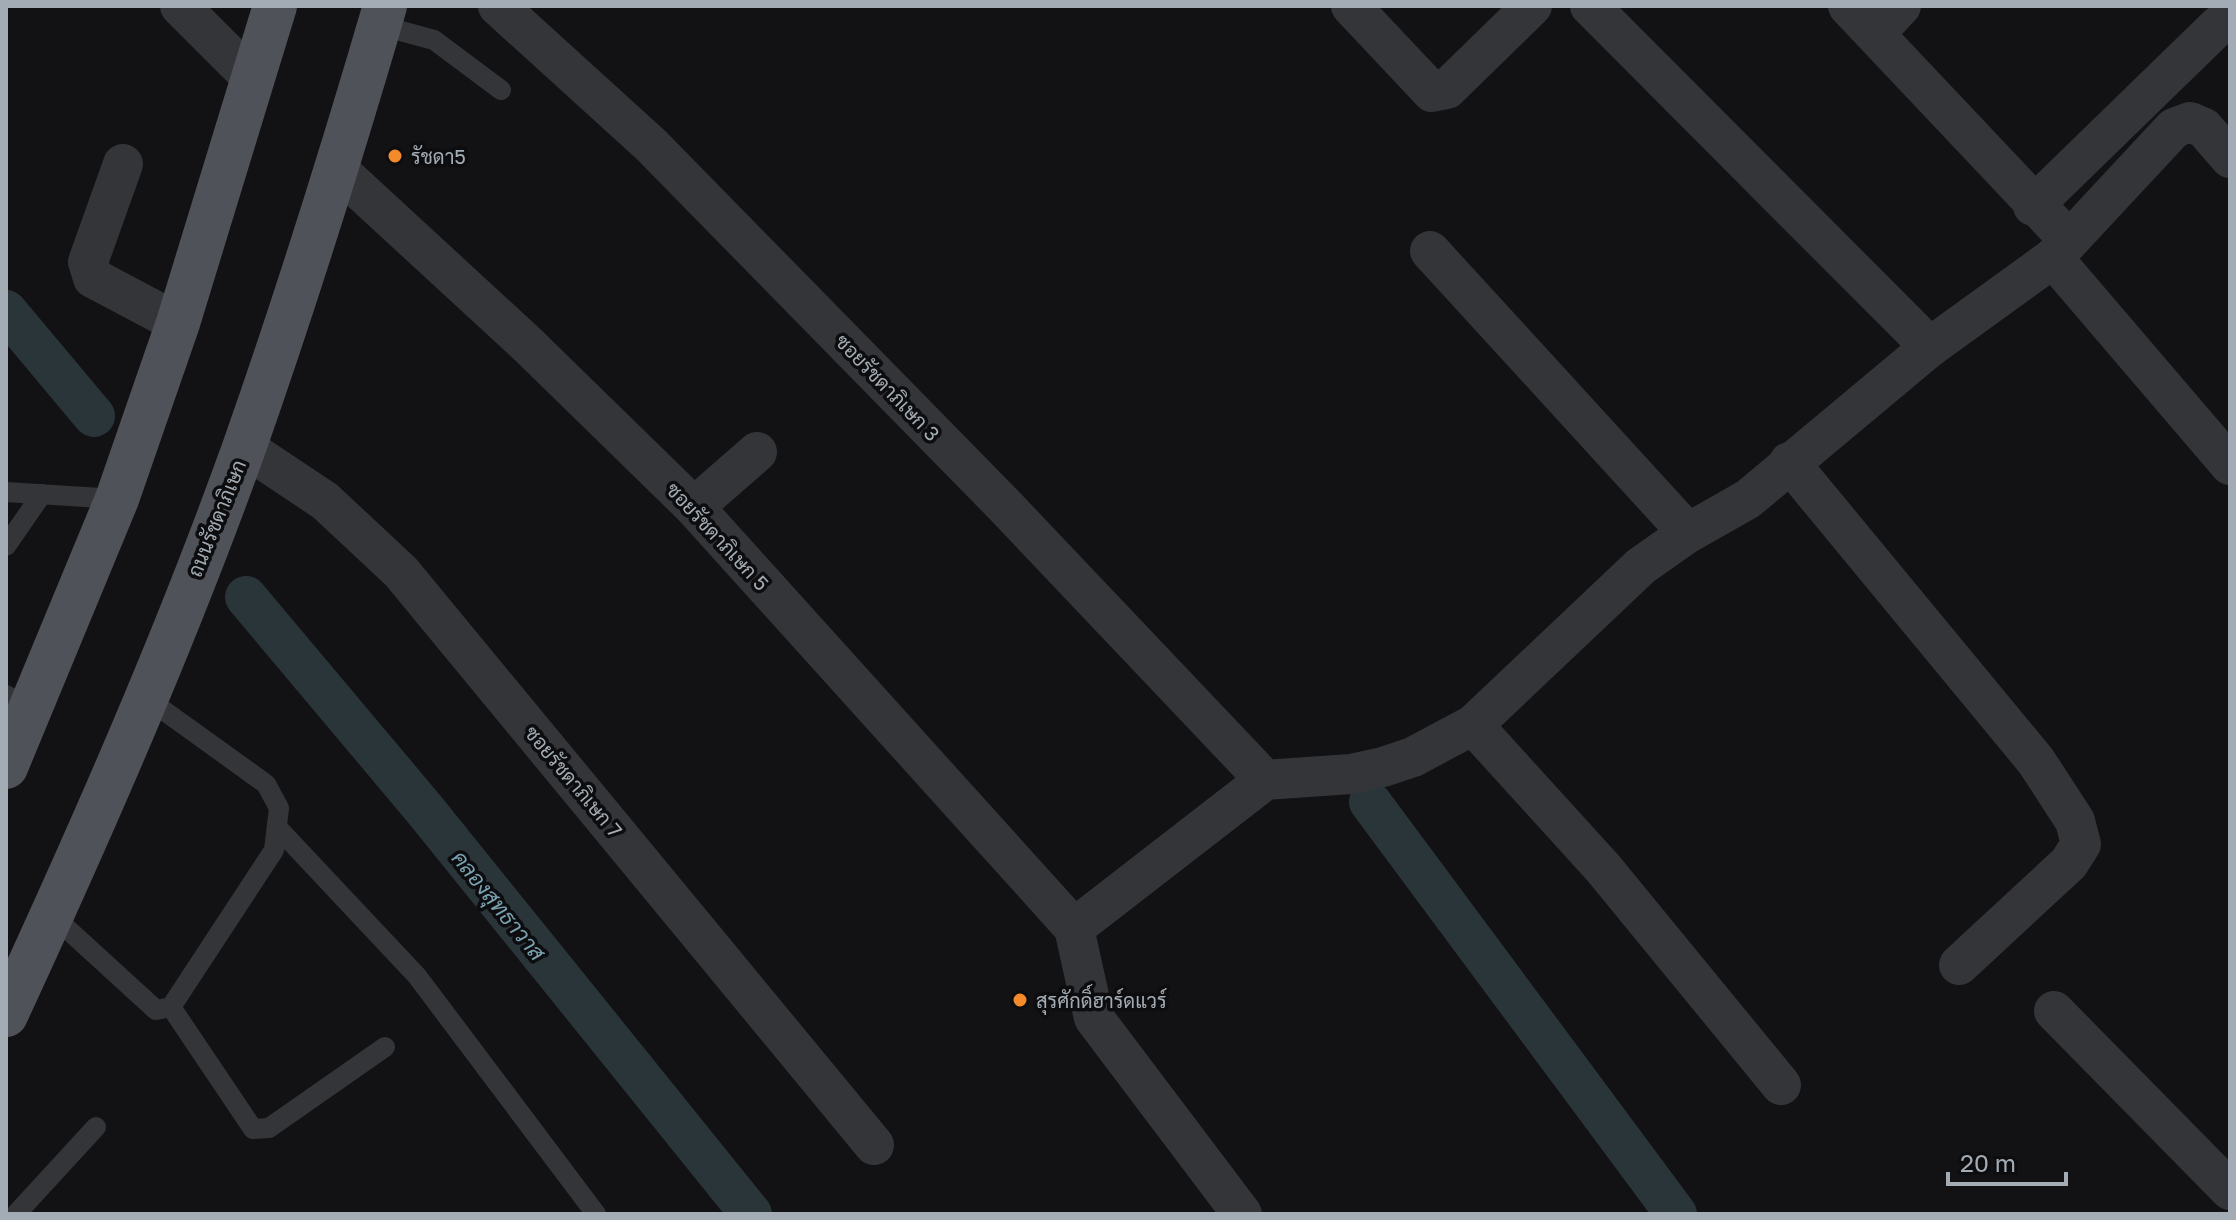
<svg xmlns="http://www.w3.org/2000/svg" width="2236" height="1220" font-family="'Golos Text',Sarabun,sans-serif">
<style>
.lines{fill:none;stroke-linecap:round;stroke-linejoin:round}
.canal{stroke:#2a3539;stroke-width:42}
.lane{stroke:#333539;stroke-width:20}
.street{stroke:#333539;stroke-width:40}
.primary{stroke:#4f5258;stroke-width:44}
.poi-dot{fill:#f38b2b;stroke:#0d0d0f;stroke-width:3}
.labels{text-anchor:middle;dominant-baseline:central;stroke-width:7;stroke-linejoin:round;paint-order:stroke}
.poi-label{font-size:20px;fill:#a3acb4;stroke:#0d0d0f;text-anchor:start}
.street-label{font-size:20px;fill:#a3acb4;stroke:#0d0d0f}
.water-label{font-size:22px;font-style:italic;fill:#79a1b0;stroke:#0d0d0f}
</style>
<rect width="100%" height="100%" fill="#121214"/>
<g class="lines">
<g class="canal">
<path d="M6,311l88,105"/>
<path d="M246,597l179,213 326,404"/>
<path d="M1370,802l306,412"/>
</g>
<g class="lane">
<path d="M379,25l55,15 67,50"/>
<path d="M6,492l111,7"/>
<path d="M6,546l36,-52"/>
<path d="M6,695l25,13"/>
<path d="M277,827l140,149 179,238"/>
<path d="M52,915l104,95 15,-3 103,-157 5,-42 -13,-24 -121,-87"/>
<path d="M171,1007l82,122 16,-1 116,-81"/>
<path d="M16,1214l80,-87"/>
</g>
<g class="street">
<path d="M180,6l73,73"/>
<path d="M498,6l153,139 353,360 261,275"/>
<path d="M1351,6l81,86 15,-3 85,-83"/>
<path d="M1590,6l340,341"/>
<path d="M1848,6l221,234"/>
<path d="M1875,34l26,-28"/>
<path d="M123,164l-35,98 5,16 85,45"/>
<path d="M336,168l192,177 166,162 380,421 20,90 148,196"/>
<path d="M2033,206l186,-181"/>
<path d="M1430,251l258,282"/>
<path d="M2053,258l177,207"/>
<path d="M244,447l81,54 76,71 473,573"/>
<path d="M1789,462l247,299 39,60 6,23 -12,19 -110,102"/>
<path d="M694,507l63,-55"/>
<path d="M1473,725l130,143 178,217"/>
<path d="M1074,928l191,-148 86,-6 32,-7 30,-10 60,-32 168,-159 47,-33 60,-34 182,-152 123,-89 121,-130 16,-6 14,6 26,30"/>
<path d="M2054,1011l176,179"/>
</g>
<g class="primary">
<path d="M6,767l111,-268 61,-176 97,-317"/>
<path d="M6,1015c86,-186 170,-377 239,-570 51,-145 97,-292 140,-439"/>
</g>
</g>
<g class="poi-dot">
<circle cx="395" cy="156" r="8"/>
<circle cx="1020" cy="1000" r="8"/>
</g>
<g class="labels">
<g class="poi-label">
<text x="411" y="156">รัชดา5</text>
<text x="1036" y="1000">สุรศักดิ์ฮาร์ดแวร์</text>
</g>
<g class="street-label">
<text transform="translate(888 387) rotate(46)">ซอยรัชดาภิเษก 3</text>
<text transform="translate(216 518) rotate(-68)">ถนนรัชดาภิเษก</text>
<text transform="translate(718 536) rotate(47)">ซอยรัชดาภิเษก 5</text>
<text transform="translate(574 781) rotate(50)">ซอยรัชดาภิเษก 7</text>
</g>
<g class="water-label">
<text transform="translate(499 905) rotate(51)">คลองสุทธาวาส</text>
</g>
</g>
<rect width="2236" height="1220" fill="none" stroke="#a3acb4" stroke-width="16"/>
<path d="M1948 1172v12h118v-12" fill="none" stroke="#a3acb4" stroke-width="4"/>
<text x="1960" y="1172" font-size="24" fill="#a3acb4" stroke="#0d0d0f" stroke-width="6" paint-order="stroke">20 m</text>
</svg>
